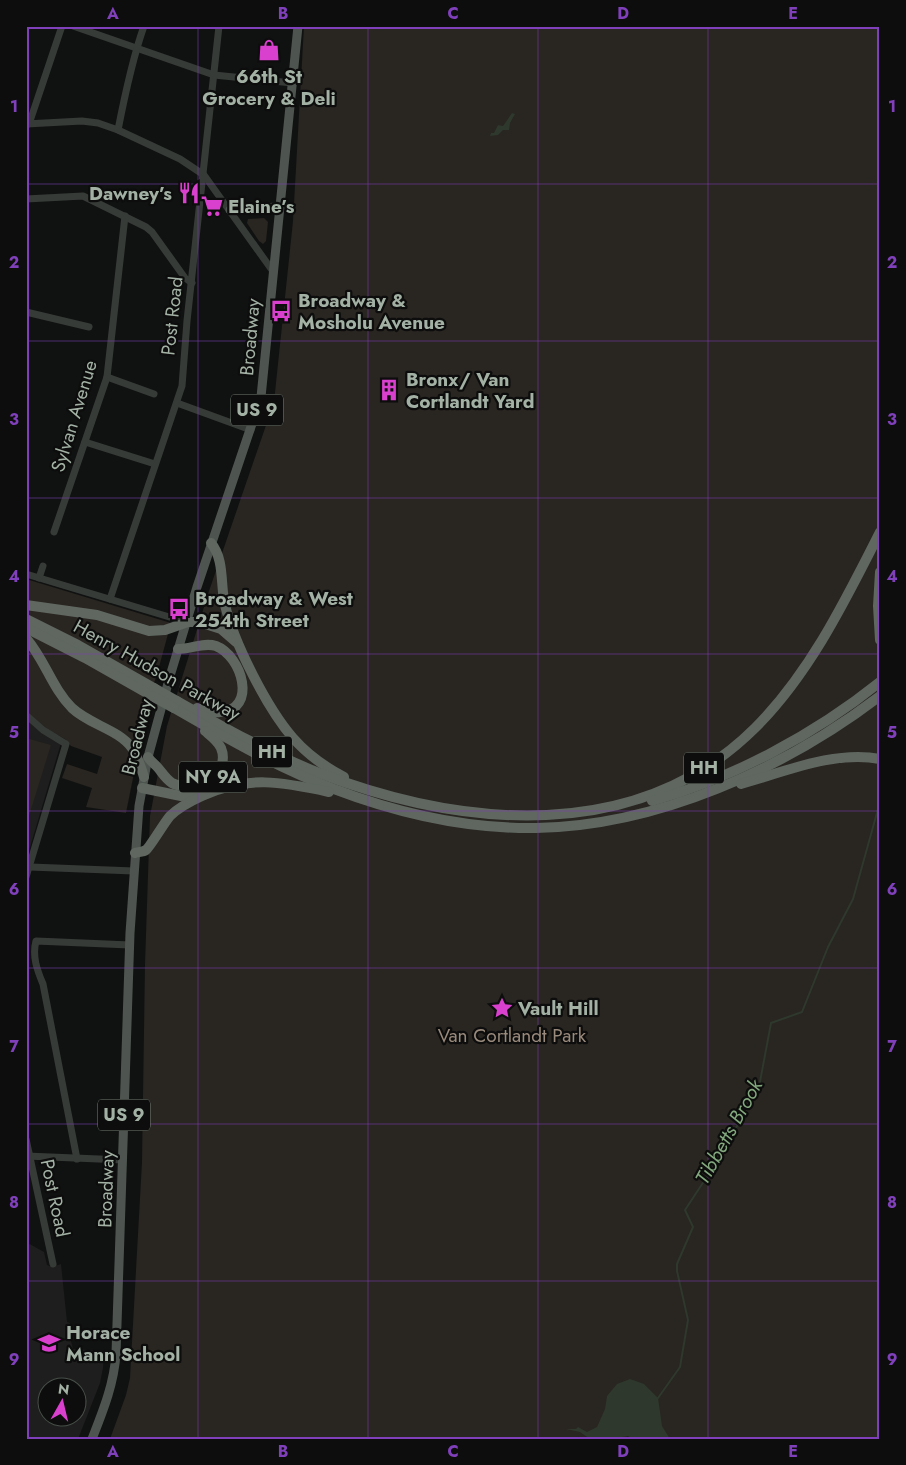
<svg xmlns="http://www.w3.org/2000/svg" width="906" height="1465" font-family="Jost,sans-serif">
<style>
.built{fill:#1d1e1d;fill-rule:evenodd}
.green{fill:#292521}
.water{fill:#2e382c}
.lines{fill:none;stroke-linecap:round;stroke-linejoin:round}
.stream{stroke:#2e382c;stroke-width:2}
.minor{stroke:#373b38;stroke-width:7}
.major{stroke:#4e5550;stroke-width:9}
.highway{stroke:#5f6760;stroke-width:10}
.highway-bridge{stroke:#5f6760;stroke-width:10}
.grid{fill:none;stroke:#8140bb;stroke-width:1;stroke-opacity:0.55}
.labels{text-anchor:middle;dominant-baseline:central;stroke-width:4.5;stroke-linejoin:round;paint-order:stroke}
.shield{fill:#0c0d0c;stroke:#768077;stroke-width:1}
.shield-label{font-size:18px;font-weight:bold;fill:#a3b1a5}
.poi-label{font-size:19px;font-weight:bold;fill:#a3b1a5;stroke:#0c0d0c;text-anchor:start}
.street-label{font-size:19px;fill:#a3b1a5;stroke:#0c0d0c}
.park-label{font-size:19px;fill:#9a8a7c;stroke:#0c0d0c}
.water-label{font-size:20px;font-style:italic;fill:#83a87e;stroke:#0c0d0c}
.neatline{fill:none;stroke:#8140bb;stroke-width:2}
.grid-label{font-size:16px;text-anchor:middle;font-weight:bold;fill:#8140bb}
</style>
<rect width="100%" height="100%" fill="#101211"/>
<g class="built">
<path d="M26,717l35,26 -33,111h-2z"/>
<path d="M26,1242l18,10 3,13 5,2 9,-3 6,58 3,1v14l3,12 31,2 -1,17 -3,15 -22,56h-52zM48,1388h30v30h-30z"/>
</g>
<g class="green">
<path d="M304,26h576v1413h-770l16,-44 4,-17 12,-216 3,-198 5,-148 17,-90 42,-135 65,-189 19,-181z"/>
<path d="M264,218l4,4 -2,19 -3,3 -4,-3 -12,-18 1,-4z"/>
<path d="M26,579l145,44 -15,55 -11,24 -6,46 -13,65 -40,-6 6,-19 -30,-10 5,-14 30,10 5,-17 -31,-11 -6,-7 -17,-9 -22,-18z"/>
<path d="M26,738l25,7 -25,81z"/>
</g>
<g class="water">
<path d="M512,113l3,1 -5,9 -1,7h-6l-5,5 -8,1 1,-3h3l4,-8 5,1z"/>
<path d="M630,1379l14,5 14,14 4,28 8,13h-37l-5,-3 -16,3h-22l-10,-7 -14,-3h10l2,-2 9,5 10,-5 8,-18 2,-13 10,-12z"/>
</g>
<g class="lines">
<path class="stream" d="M658,1398l22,-31 8,-47 -11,-49v-7l16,-37 -8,-17 31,-47 43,-76 12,-64 31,-11 26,-65 25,-48 25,-90v-12"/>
<g class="minor">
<path d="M73,26l141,49 78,8"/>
<path d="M26,124l56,-3 16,2 20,7 62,29 24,16 68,95"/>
<path d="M29,124l33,-98"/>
<path d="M118,130c7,-36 14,-70 26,-104"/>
<path d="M26,199l57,-3 63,31 6,5 33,46 7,5"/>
<path d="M26,312l63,15"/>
<path d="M107,377l47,17"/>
<path d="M177,403l74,27"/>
<path d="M85,442l70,22"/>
<path d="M54,532l53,-155 18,-161"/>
<path d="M26,574l160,48"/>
<path d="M39,578l4,-12"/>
<path d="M110,599l72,-213 5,-65 32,-295"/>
<path d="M26,715l17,15 23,14 -40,133"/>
<path d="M30,867l104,4"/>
<path d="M26,1139l27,125"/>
<path d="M26,1156l97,4"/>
<path d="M77,1159l-34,-175c-6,-14 -11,-28 -7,-43l94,4"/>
</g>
<g class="major">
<path d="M230,210l48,-3"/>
<path d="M92,1439c11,-28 22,-55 24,-85l14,-421 9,-127 9,-49 22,-81 27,-89 64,-190 37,-371"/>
</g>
<g class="highway">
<path d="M211,543c14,17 9,42 14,62 9,38 42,103 68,133 14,16 32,29 51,39"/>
<path d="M880,572l-2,34 2,34"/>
<path d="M26,605l71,10 52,16 16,-1 23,-8h11l22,7 15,13"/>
<path d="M26,619l52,26 76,43"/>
<path d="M26,628l59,30 67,38"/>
<path d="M26,638c19,22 26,50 46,70 18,17 46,21 60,40 6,9 9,19 12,29"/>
<path d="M178,649c13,0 26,-7 38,-3 26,10 42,64 4,66 -8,1 -16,-2 -23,-4"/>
<path d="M177,701c46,26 92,52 142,72 144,55 318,72 436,-45 55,-55 90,-127 125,-196"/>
<path d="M174,708c52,30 104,60 160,81 63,24 134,40 202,39 121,-2 248,-59 344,-132"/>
<path d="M148,757c3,5 7,7 11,12 4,5 7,10 13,14 20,11 60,-8 49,-35 -3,-7 -10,-12 -16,-17"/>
<path d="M741,784c43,-12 94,-34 139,-25"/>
<path d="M142,788l39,8 19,-1"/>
<path d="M652,801c81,-23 162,-66 228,-119"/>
<path d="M135,853c3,-1 8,-1 11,-3 4,-3 18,-27 24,-34 9,-9 21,-15 32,-20 45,-21 81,-14 127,-4"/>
</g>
<g class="highway-bridge">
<path d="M154,688l23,13"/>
<path d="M152,696l22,12"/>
</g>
</g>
<path class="grid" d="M198,26v1413M368,26v1413M538,26v1413M708,26v1413M26,184h854M26,341h854M26,498h854M26,654h854M26,811h854M26,968h854M26,1124h854M26,1281h854"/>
<defs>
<g id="shop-bare" transform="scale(1.725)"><path d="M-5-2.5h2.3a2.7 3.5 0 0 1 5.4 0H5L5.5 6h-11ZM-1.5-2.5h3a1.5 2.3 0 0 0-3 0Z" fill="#da40ce" stroke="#0c0d0c" stroke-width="2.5" paint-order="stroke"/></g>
<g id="restaurant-bare" transform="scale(1.725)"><path d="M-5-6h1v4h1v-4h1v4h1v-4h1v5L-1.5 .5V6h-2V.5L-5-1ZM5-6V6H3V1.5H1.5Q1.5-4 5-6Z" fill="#da40ce" stroke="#0c0d0c" stroke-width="2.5" paint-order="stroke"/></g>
<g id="supermarket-bare" transform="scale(1.725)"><path d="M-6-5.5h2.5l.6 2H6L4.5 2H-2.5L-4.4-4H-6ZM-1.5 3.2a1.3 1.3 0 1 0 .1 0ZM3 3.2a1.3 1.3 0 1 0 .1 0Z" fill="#da40ce" stroke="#0c0d0c" stroke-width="2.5" paint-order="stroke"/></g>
<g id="bus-bare" transform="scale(1.725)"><path d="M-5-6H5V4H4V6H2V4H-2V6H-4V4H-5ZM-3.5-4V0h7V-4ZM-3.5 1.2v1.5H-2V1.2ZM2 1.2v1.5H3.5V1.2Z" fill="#da40ce" stroke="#0c0d0c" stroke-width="2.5" paint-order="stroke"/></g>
<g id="building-bare" transform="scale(1.725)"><path d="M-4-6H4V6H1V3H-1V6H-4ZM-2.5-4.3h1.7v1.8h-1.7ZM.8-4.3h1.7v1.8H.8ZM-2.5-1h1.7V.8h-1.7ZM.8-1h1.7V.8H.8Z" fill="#da40ce" stroke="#0c0d0c" stroke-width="2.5" paint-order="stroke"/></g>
<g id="sight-bare" transform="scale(1.725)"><path d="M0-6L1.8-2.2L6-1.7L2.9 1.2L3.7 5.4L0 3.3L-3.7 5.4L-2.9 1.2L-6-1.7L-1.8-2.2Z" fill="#da40ce" stroke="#0c0d0c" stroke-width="2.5" paint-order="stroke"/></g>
<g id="school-bare" transform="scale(1.725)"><path d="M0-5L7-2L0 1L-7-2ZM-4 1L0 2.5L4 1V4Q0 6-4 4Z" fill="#da40ce" stroke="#0c0d0c" stroke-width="2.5" paint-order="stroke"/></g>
</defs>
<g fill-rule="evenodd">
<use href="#shop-bare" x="269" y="50"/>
<use href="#restaurant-bare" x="189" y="193"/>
<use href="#supermarket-bare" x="212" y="206"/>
<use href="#bus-bare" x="281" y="311"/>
<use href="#building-bare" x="389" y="390"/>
<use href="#bus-bare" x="179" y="609"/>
<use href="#sight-bare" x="502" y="1008"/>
<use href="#school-bare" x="49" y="1343"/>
</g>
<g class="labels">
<g class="shield">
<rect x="231" y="394.5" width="52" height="31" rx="4"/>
<rect x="252" y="736.5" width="40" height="31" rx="4"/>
<rect x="684" y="752.5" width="40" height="31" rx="4"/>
<rect x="179" y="761.5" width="68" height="31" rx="4"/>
<rect x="98" y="1099.5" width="52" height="31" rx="4"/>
</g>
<g class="shield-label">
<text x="257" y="410">US 9</text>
<text x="272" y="752">HH</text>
<text x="704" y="768">HH</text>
<text x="213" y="777">NY 9A</text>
<text x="124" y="1115">US 9</text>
</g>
<g class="poi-label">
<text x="269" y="76" text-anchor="middle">66th St<tspan x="269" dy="22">Grocery &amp; Deli</tspan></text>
<text x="172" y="193" text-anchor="end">Dawney’s</text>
<text x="228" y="206">Elaine’s</text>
<text x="298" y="300">Broadway &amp;<tspan x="298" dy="22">Mosholu Avenue</tspan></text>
<text x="406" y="379">Bronx/ Van<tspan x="406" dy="22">Cortlandt Yard</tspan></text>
<text x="195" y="598">Broadway &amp; West<tspan x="195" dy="22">254th Street</tspan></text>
<text x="518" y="1008">Vault Hill</text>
<text x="66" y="1332">Horace<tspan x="66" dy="22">Mann School</tspan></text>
</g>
<g class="street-label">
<text transform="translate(172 316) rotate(-84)">Post Road</text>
<text transform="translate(250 337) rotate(-85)">Broadway</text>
<text transform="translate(74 416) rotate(-73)">Sylvan Avenue</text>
<text transform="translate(157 670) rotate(29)">Henry Hudson Parkway</text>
<text transform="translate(137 737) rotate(-76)">Broadway</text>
<text transform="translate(106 1189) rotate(-88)">Broadway</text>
<text transform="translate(55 1198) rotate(78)">Post Road</text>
</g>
<g class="park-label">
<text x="512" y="1035">Van Cortlandt Park</text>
</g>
<g class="water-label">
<text transform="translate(729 1132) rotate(-61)">Tibbetts Brook</text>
</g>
</g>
<rect width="906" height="1465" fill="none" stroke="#0c0d0c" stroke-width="55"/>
<g transform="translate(62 1402) rotate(8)"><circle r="24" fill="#0c0d0c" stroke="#484f49"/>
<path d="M0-4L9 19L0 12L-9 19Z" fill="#da40ce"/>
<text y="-8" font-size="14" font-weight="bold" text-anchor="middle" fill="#a3b1a5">N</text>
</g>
<rect x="28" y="28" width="850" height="1410" class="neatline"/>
<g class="grid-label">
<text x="113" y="19">A</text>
<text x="283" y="19">B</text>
<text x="453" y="19">C</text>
<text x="623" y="19">D</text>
<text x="793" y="19">E</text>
<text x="14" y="112">1</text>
<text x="892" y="112">1</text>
<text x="14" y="268">2</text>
<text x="892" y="268">2</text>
<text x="14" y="425">3</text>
<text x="892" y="425">3</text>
<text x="14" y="582">4</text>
<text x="892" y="582">4</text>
<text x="14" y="738">5</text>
<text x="892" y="738">5</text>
<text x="14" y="895">6</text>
<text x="892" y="895">6</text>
<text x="14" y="1052">7</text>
<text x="892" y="1052">7</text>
<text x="14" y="1208">8</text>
<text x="892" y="1208">8</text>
<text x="14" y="1365">9</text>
<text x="892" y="1365">9</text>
<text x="113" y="1457">A</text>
<text x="283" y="1457">B</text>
<text x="453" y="1457">C</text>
<text x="623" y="1457">D</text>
<text x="793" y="1457">E</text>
</g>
</svg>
